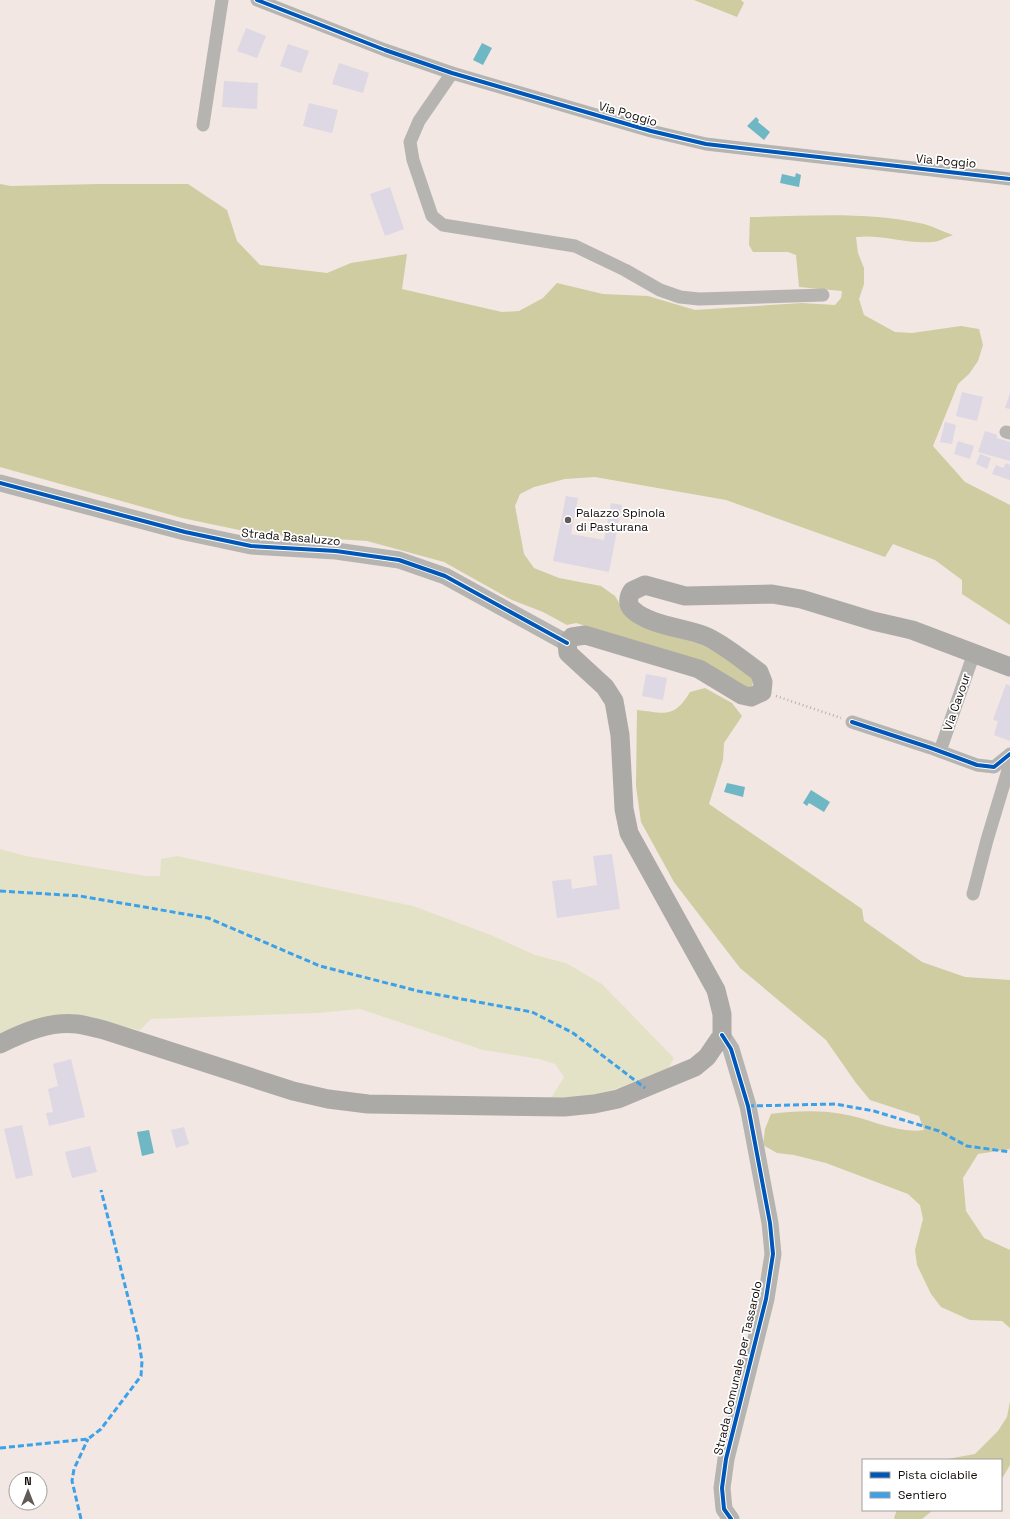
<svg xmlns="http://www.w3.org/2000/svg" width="1010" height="1519" font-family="'Space Grotesk',sans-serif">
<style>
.green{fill:#e4e2c6}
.forest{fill:#cecca0}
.water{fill:#70b7c5}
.building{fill:#ddd8e3}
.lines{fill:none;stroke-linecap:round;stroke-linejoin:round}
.path{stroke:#b3afac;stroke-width:2.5;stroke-dasharray:1 3;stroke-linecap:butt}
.minor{stroke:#b6b4b1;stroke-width:13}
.tertiary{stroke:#b6b4b1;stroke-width:17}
.secondary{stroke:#acaaa6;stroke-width:19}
.quiet{stroke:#3da1e9;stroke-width:3;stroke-dasharray:6 3;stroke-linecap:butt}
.cycleway-casing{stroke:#fff;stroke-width:6}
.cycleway{stroke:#0057b8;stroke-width:4}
.poi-dot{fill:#625a56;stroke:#fff;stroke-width:1.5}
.labels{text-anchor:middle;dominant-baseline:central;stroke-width:3.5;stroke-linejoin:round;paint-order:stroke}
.street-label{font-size:12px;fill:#140e0b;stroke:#fff}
.poi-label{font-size:12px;fill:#140e0b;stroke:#fff;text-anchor:start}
</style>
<rect width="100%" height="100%" fill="#f2e7e2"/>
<path class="green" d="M0,849l26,7 120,20h14l1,-17 16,-3 236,50 78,29 44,20 31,8 36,21 72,74 -6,11 -58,22 -29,6 -30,1 13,-21 -9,-13 -16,-5 -56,-9 -123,-41 -42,4 -167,6 -11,11 -44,-9 -96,13z"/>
<g class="forest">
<path d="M694,0h47l3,3 -7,14z"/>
<path d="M0,184l11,2 89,-2h88l39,26 10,31 23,24 67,8 24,-10 56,-9 -5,35 100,23 17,-1 24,-13 14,-15 46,11 45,2 47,14 107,-7 33,2 6,-7 1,-7 -43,-4 -3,-32 -8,-3h-35l-4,-7 1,-28c58,-1 118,-6 174,7 10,3 20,8 29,11 -7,2 -14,7 -21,7 -26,2 -50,-8 -76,-5l2,16 6,15v16l-5,15 5,16 31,17 17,1 49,-7 18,3 4,16 -5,16 -9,13 -11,10 -25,62 32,36 45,23v120l-48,-31v-14l-27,-20 -42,-16 -8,13 -159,-57 -131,-23 -30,2 -31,8 -14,7 -5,12 9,48 10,14 25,10 42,8 14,10 11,18 19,13 54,17 25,11 27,20 3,7 -3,5 -5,1 -83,-39 -87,-26 -9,2 -24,-13 -31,-12 -68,-38 -77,-21 -109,-7 -76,-16 -182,-51z"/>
<path d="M705,688l27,15 10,13 -18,27 -1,17 -14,44 153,105 2,12 58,41 43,15 45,3v169l-32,5 -15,24 3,33 18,27 26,12v78l-8,-7 -32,-1 -29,-13 -10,-13 -14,-29 -2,-15 8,-31 -3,-14 -12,-11 -82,-31 -32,-8 -17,-2 -14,-8 2,-16 6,-15c23,-3 48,-4 71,0 27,4 54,20 82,16l-5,-14 -49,-16 -14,-17 -30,-43 -86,-72 -66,-86 -33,-60 -5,-36 1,-76c28,3 37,9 53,-18z"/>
<path d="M1010,1401v64l-7,12 -2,1v-18h-59l33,-6 23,-23 9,-14z"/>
<path d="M897,1510h36l-11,9h-27l-1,-1z"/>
</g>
<g class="water">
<path d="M482,43l10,5 -9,17 -10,-5z"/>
<path d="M756,117l3,3 -1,2 12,10 -6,8 -17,-14z"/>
<path d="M796,173l5,2 -2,12 -19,-4 2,-9 13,3z"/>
<path d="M727,783l18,4 -2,10 -19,-5z"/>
<path d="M811,790l19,12 -6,10 -15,-9 -2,3 -4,-3z"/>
<path d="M149,1130l5,23 -12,3 -5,-24z"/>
</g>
<g class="building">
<path d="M246,28l20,8 -9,22 -20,-7z"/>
<path d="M288,44l21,7 -8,22 -21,-7z"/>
<path d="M339,63l30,10 -6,20 -31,-9z"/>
<path d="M224,81l34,2 -1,26 -35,-2z"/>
<path d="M309,103l29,7 -6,23 -29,-7z"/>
<path d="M390,187l14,42 -19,7 -15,-42z"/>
<path d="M962,392l21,5 -6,24 -21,-5z"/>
<path d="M1010,393v16l-5,-1z"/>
<path d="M945,422l11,3 -4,19 -12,-2z"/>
<path d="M985,431l12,4v3l13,4v19l-32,-9z"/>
<path d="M958,441l16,5 -4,13 -16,-5z"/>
<path d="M980,454l11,4 -4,11 -11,-5z"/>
<path d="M1006,463l4,2v15l-18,-6 4,-9 7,3z"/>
<path d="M566,496l12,2 -7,36 33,6 7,-37 11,2 -13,67 -56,-11z"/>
<path d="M646,674l21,4 -4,22 -21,-4z"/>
<path d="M1006,684l4,2v55l-16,-6 4,-14 -5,-1z"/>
<path d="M612,854l8,55 -63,9 -5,-37 19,-2 1,10 25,-4 -4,-29z"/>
<path d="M71,1059l14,58 -36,9 -3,-13 7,-1 -5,-23 10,-3 -5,-22z"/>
<path d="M22,1125l11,50 -17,4 -12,-50z"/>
<path d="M184,1127l5,17 -13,4 -5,-18z"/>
<path d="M90,1146l7,26 -25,6 -7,-26z"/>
</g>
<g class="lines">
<path class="path" d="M776,696l65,22"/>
<g class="minor">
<path d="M257,0l128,50 67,23 199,58 55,13 304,35"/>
<path d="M452,73l-33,48 -9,21 3,18 19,56 11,9 132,21 50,24 35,20 20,7 19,2 124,-4"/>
<path d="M203,125l19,-125"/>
<path d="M1006,432l4,1"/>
<path d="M852,722l79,26 46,17 17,2 16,-13"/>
<path d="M940,751l34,-98"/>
<path d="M973,894l14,-54 22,-73 1,-11"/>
</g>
<g class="tertiary">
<path d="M0,483l185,49 66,14 85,5 63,9 46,16 122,67"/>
<path d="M722,1035l9,14 17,57 22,117 3,31 -7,45 -40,160 -4,29 2,21 7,10"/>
</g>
<path class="secondary" d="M0,1044c24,-12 50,-23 77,-20 9,1 18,4 27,6l189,61 35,8 40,5 196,3 30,-3 24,-5 77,-32 12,-10 15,-22v-21l-6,-24 -87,-157 -5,-24 -4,-74 -6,-34 -9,-14 -37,-34 -1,-10 5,-6 13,-2 114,34 43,26 9,2 11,-5 1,-10 -4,-10c-17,-12 -35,-28 -54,-36 -20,-8 -56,-11 -72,-26 -6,-5 -5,-13 -1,-19l13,-6 40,11 87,-2 29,5 72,22 39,9 98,37"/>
<g class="quiet">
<path d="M0,891l80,5 128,22 112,48 98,25 114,21 41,21 72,55"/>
<path d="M748,1106l87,-2 39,7 65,20 28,15 43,6"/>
<path d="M0,1448l88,-9 13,-10 40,-53 1,-15 -4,-24 -37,-147"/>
<path d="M81,1519l-9,-38 2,-12 14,-30"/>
</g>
<g class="cycleway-casing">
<g id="cycleway">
<path d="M257,0l128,50 67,23 199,58 55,13 304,35"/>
<path d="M0,483l185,49 66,14 85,5 63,9 46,16 122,67"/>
<path d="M852,722l79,26 46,17 17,2 16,-13"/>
<path d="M722,1035l9,14 17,57 22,117 3,31 -7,45 -40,160 -4,29 2,21 7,10"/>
</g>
</g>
<use href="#cycleway" class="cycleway"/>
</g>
<circle class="poi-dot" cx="568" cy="520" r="4"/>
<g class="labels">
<g class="street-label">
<text transform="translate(628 114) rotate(16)">Via Poggio</text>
<text transform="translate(946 161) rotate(5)">Via Poggio</text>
<text transform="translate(291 537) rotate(5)">Strada Basaluzzo</text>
<text transform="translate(957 702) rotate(-71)">Via Cavour</text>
<text transform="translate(738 1368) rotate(-77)">Strada Comunale per Tassarolo</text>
</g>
<g class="poi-label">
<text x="576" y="513">Palazzo Spinola<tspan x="576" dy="14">di Pasturana</tspan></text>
</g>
</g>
<rect x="862" y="1459" width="140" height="52" fill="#ffffff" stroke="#a19f9d"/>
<rect x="870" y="1472" width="20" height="6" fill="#0057b8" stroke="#a19f9d"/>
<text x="898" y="1479" font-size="12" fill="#140e0b">Pista ciclabile</text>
<rect x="870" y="1492" width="20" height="6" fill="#3da1e9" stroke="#a19f9d"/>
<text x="898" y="1499" font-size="12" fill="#140e0b">Sentiero</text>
<g transform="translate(28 1491)"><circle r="19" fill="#ffffff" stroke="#a19f9d"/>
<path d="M0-3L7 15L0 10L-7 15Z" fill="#625a56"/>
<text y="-6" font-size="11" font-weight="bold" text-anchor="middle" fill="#140e0b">N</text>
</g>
</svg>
